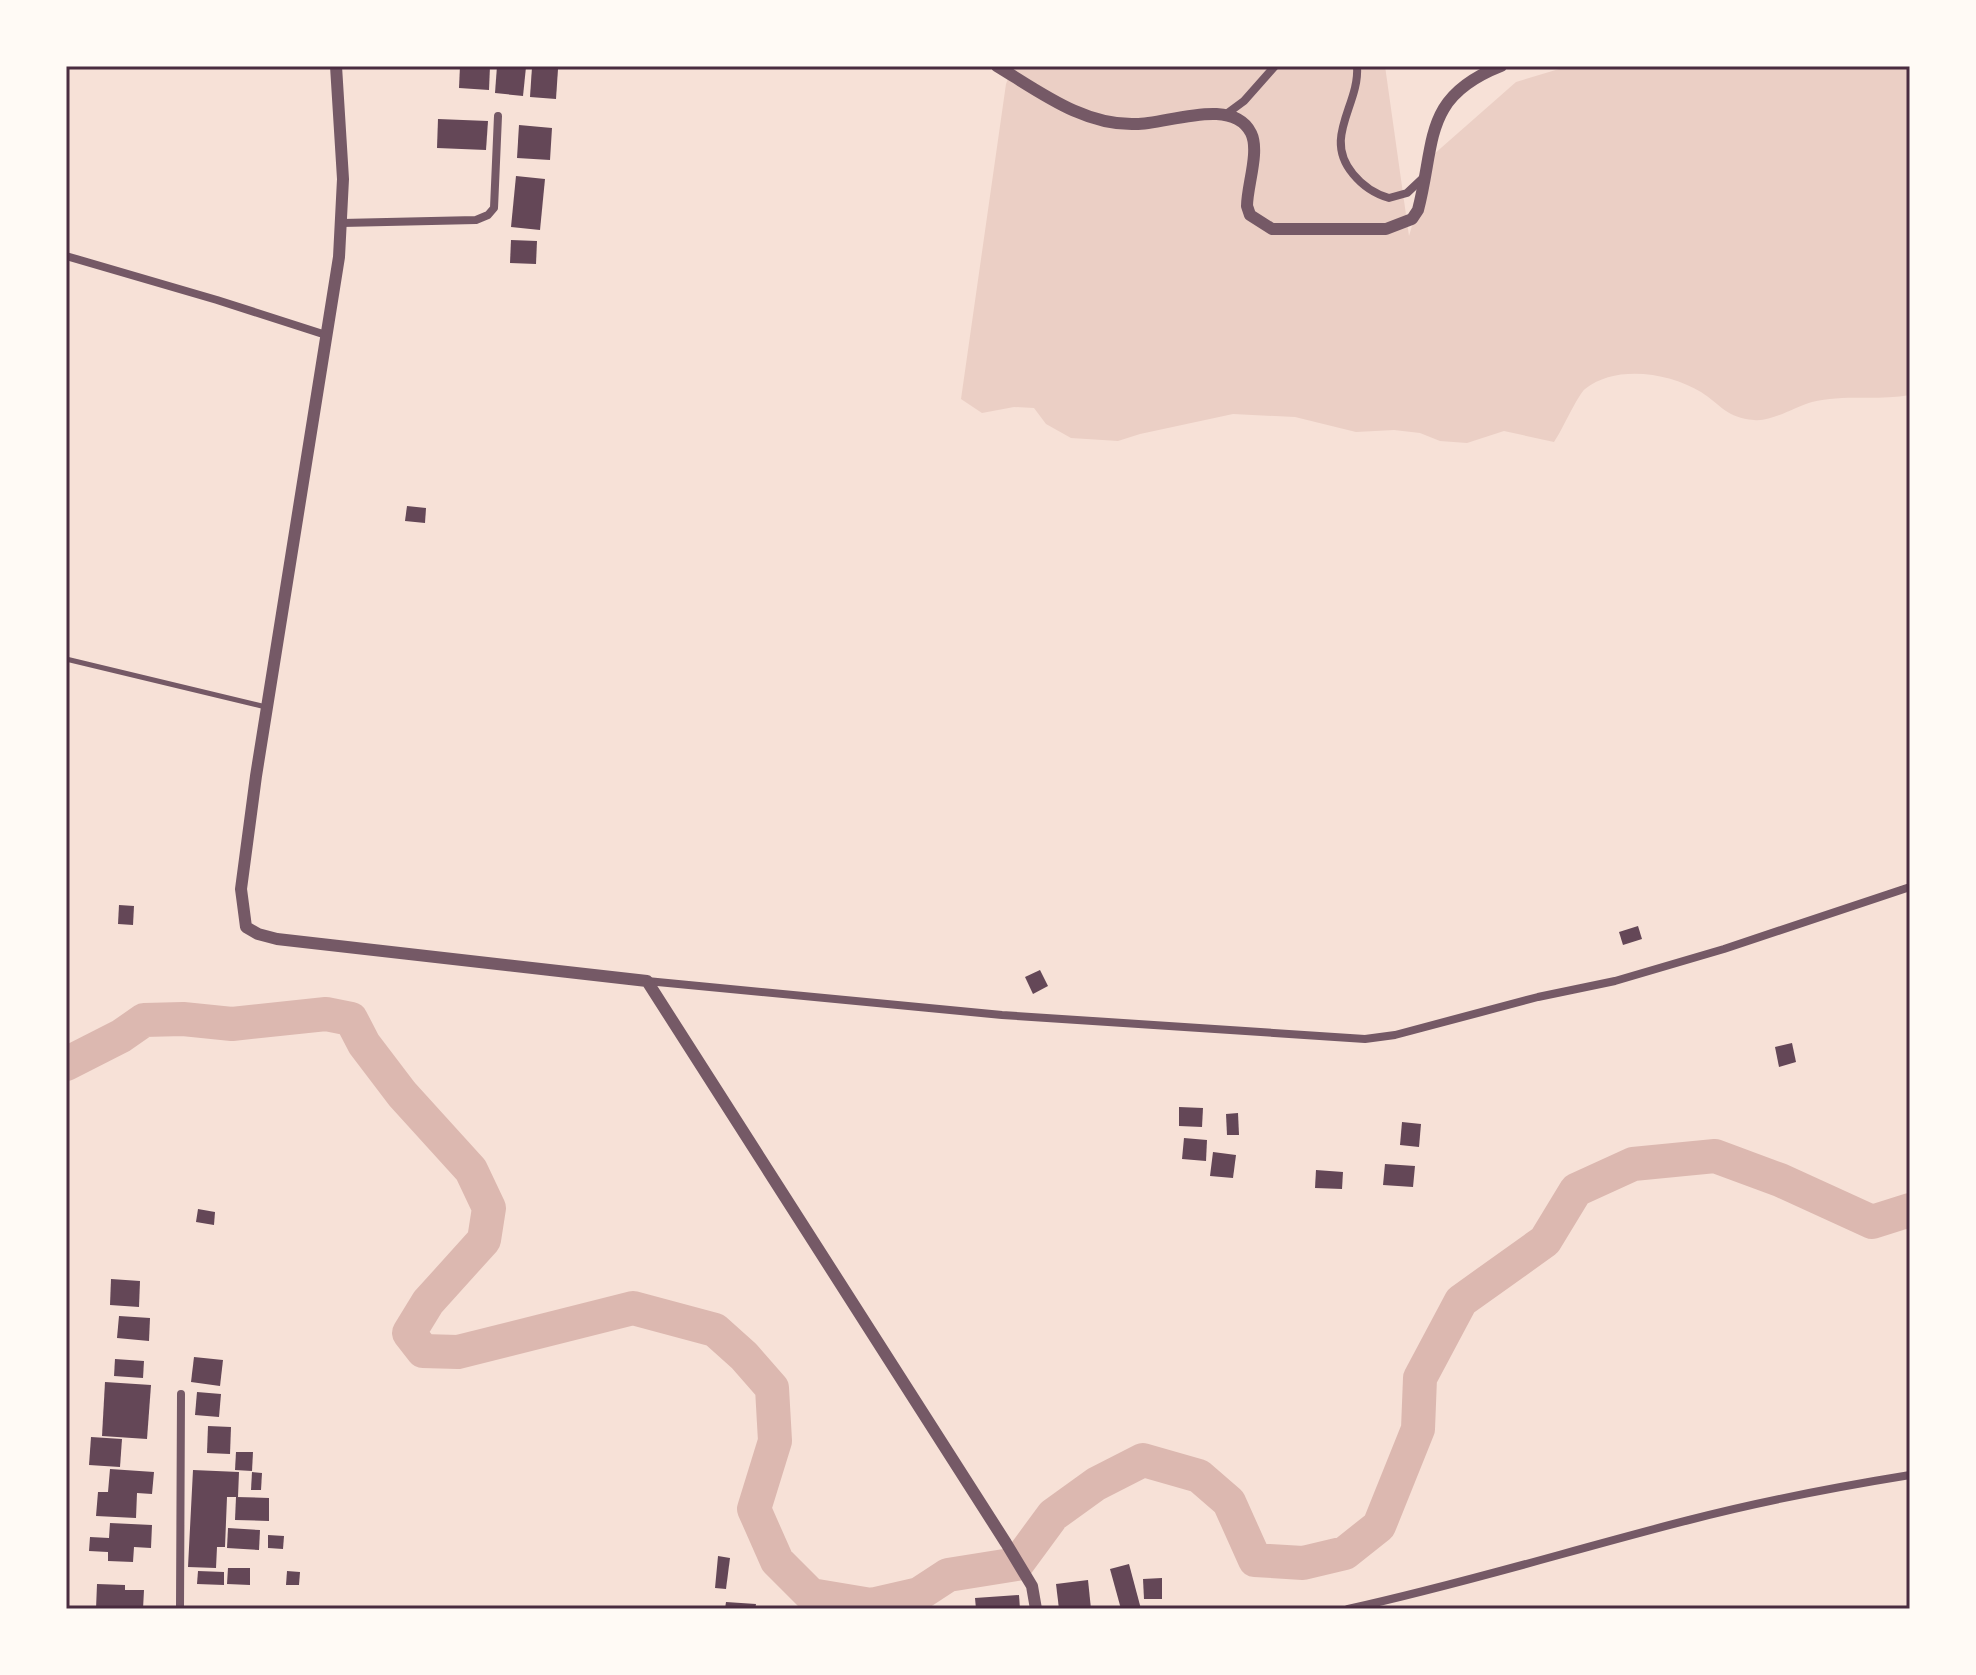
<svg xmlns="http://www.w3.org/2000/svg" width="1976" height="1675" font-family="Rubik,sans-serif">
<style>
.green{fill:#ebcfc5}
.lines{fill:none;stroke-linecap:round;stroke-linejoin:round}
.river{stroke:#dcb8b0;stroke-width:34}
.building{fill:#644757}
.service{stroke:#755966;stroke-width:5}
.minor{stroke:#755966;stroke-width:8}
.tertiary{stroke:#755966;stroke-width:12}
.neatline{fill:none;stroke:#4a2c40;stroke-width:3}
</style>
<rect width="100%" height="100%" fill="#f7e1d7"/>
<path class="green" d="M1013,66h372l24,170 24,-81 83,-73 53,-16h341v329c-32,6 -67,-1 -98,7 -18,5 -40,20 -58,18 -27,-2 -33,-15 -53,-28 -31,-19 -85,-28 -116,-3 -8,7 -22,40 -31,53l-50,-11 -37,12 -27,-2 -20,-8 -26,-3 -38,2 -61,-15 -62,-3 -93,20 -22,7 -47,-3 -25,-14 -12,-16 -20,-1 -32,6 -21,-14 45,-315z"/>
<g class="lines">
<path class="river" d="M66,1064l55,-28 23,-16 39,-1 49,5 94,-10 25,5 13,25 38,50 69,76 18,38 -5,32 -56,62 -19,31 14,18 35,1 175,-44 82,22 29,26 28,32 3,53 -21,68 23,52 34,34 60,10 48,-11 29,-19 69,-11 36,-49 43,-31 47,-24 56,16 30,26 26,58 48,3 42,-10 34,-27 39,-97 2,-51 41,-77 84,-60 31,-51 57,-26 82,-8 65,24 92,42 38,-12"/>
</g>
<g class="building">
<path d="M460,66h30l-1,24 -30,-2z"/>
<path d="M497,66l29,1 -3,29 -28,-3z"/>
<path d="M532,67l26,2 -2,30 -26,-2z"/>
<path d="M438,119l50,2 -2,29 -49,-2z"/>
<path d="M519,125l33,3 -2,32 -33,-2z"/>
<path d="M516,176l29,3 -5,51 -29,-3z"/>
<path d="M511,240l26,1 -1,23 -26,-1z"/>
<path d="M407,506l19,2 -1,15 -20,-2z"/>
<path d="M119,905l15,1 -1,19 -15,-1z"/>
<path d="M1638,926l4,13 -19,6 -4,-13z"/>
<path d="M1040,970l8,16 -15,8 -8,-17z"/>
<path d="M1792,1043l4,19 -17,5 -4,-20z"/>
<path d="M1179,1107l24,1 -1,19 -23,-1z"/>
<path d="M1238,1113l1,22h-12l-1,-21z"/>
<path d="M1402,1122l19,2 -2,23 -19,-2z"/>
<path d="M1184,1138l23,2 -1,21 -24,-2z"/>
<path d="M1213,1152l23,3 -3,23 -23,-2z"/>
<path d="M1385,1164l30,2 -2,21 -30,-2z"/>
<path d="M1316,1170l27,2 -1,17 -27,-1z"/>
<path d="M198,1209l17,3 -1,13 -18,-3z"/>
<path d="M111,1279l29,2 -1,26 -29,-2z"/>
<path d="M119,1316l31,2 -1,23 -32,-3z"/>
<path d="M194,1357l29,3 -3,26 -29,-4z"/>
<path d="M115,1359l29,2 -1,17 -29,-2z"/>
<path d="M105,1382l46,3 -4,54 -45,-3z"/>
<path d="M197,1392l24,2 -2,23 -24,-2z"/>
<path d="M208,1426l23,1 -1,27 -23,-1z"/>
<path d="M91,1437l31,2 -2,28 -31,-2z"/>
<path d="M236,1452h17l-1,19 -17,-1z"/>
<path d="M110,1469l44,3 -2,22 -15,-1 -1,25 -40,-2 2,-24h10z"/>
<path d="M193,1470l46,2 -1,25h-11l-2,50h-8l-1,21 -28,-1z"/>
<path d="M252,1472l10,1 -1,17h-10z"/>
<path d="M236,1497l33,1v23l-34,-1z"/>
<path d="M110,1523l42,2 -1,23 -17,-1 -1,15 -25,-1v-9l-19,-1 1,-14 19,1z"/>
<path d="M228,1528l32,2 -1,20 -32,-2z"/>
<path d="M268,1535l16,1 -1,13 -15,-1z"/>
<path d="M718,1556l12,2 -4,31 -11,-1z"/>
<path d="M1129,1564l12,45h-20l-11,-40z"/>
<path d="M228,1568h22v17l-23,-1z"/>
<path d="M198,1571l26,1v13l-27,-1z"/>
<path d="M287,1571l13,1 -1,13h-13z"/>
<path d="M1162,1578v21h-18l-1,-20z"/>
<path d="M1088,1580l3,29h-32l-3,-25z"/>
<path d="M97,1584l28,1v5h19l-1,19h-47z"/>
<path d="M1019,1595l1,14h-44l-1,-11z"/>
<path d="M726,1602l30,2 -1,5h-30z"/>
</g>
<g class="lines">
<path class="service" d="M66,659l200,48"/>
<g class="minor">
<path d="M1357,66c3,39 -35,71 -4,108 9,11 22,20 36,24l18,-5 17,-16"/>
<path d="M1225,115l19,-14 31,-35"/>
<path d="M342,223l134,-3 12,-5 6,-7 4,-92"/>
<path d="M66,256l151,44 109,35"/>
<path d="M647,981l355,34 363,24 30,-4 143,-38 77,-16 109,-32 186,-62"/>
<path d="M180,1609l1,-215"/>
<path d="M1348,1609c115,-25 227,-60 341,-89 73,-19 147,-33 221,-45"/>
</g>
<g class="tertiary">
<path d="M336,66l7,113 -4,78 -83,519 -15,113 5,38 12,7 19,5 370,42 359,562 26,43 4,23"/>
<path d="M997,66c43,26 87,60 139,58 31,0 97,-28 115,9 9,18 -4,53 -4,73l3,9 22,14h114l26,-10 6,-9c18,-69 4,-113 83,-144"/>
</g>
</g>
<rect width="1976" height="1675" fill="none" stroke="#fffaf5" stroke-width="136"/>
<rect x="68" y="68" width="1840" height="1539" class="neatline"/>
</svg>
